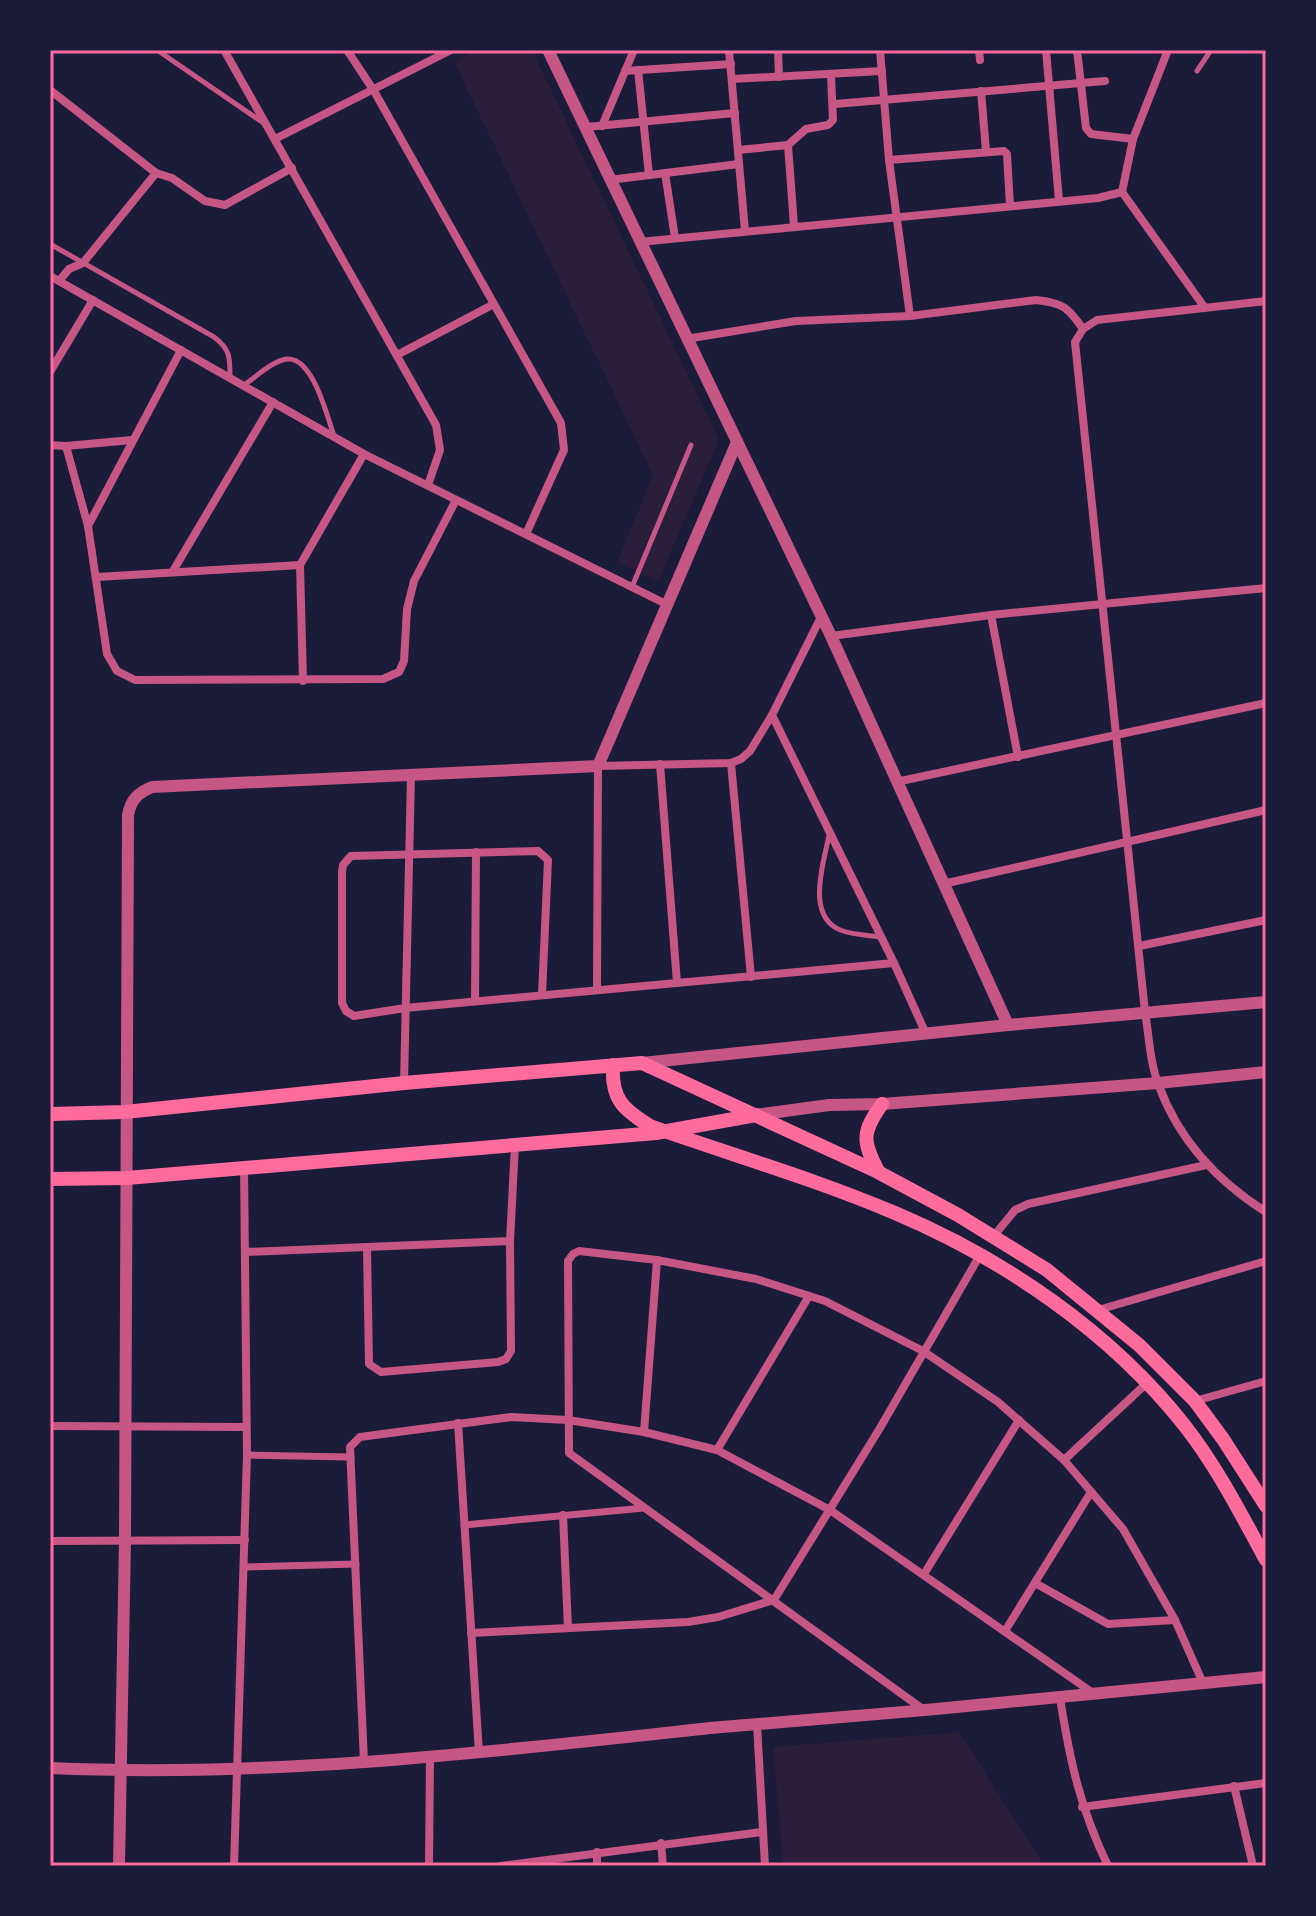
<svg xmlns="http://www.w3.org/2000/svg" width="1316" height="1916" font-family="Mulish,sans-serif">
<style>
.green{fill:#2a1e3b}
.lines{fill:none;stroke-linecap:round;stroke-linejoin:round}
.service{stroke:#c65784;stroke-width:5}
.pedestrian{stroke:#c65784;stroke-width:7}
.minor{stroke:#c65784;stroke-width:8}
.tertiary{stroke:#c65784;stroke-width:12}
.secondary{stroke:#ff6b9d;stroke-width:14}
.neatline{fill:none;stroke:#ff6b9d;stroke-width:3}
</style>
<rect width="100%" height="100%" fill="#1b1b3a"/>
<g class="green">
<path d="M476,50h56l187,390 -61,142 -41,-20 36,-87 -199,-413z"/>
<path d="M959,1732l86,134h-262l-10,-119z"/>
</g>
<g class="lines">
<g class="service">
<path d="M157,50l105,72"/>
<path d="M1197,71l14,-21"/>
<path d="M50,244l164,93c16,12 16,20 16,39"/>
<path d="M244,385c12,-8 28,-24 43,-26 26,-2 40,57 47,77"/>
<path d="M632,587l59,-142"/>
<path d="M829,835c-5,28 -25,83 14,96 11,4 25,4 37,6"/>
</g>
<g class="pedestrian">
<path d="M247,1455l104,2"/>
<path d="M464,1525l180,-17"/>
<path d="M245,1567l111,-3"/>
</g>
<g class="minor">
<path d="M224,50l212,375 4,25 -12,35"/>
<path d="M347,50l27,41 187,332 3,27 -38,84"/>
<path d="M729,50l16,181"/>
<path d="M778,50l1,27"/>
<path d="M880,50l9,110 21,156"/>
<path d="M979,50l1,10"/>
<path d="M1046,50l13,151"/>
<path d="M1077,50l9,78 5,6 42,5"/>
<path d="M638,70l11,105"/>
<path d="M625,71l106,-7"/>
<path d="M732,79l150,-8"/>
<path d="M50,90l106,83 16,5 33,23 20,4 67,-37"/>
<path d="M981,91l5,60"/>
<path d="M835,104l270,-23"/>
<path d="M602,126l32,-76"/>
<path d="M586,127l149,-14"/>
<path d="M275,139l176,-89"/>
<path d="M788,145l18,-16 22,-4 5,-5 -2,-45"/>
<path d="M738,150l50,-5 6,81"/>
<path d="M889,160l115,-9 3,3 3,52"/>
<path d="M665,173l10,65"/>
<path d="M609,180l130,-16"/>
<path d="M1122,192l83,116"/>
<path d="M639,242l459,-44 24,-6 11,-53 35,-89"/>
<path d="M50,276l314,178 304,151"/>
<path d="M59,281l10,-12 14,-6 73,-90"/>
<path d="M1266,301l-169,19 -14,9 -8,13 70,670c4,24 5,52 14,74 20,54 58,95 107,126"/>
<path d="M686,339l110,-18 114,-5 126,-16c27,3 32,7 47,29"/>
<path d="M397,355l97,-51"/>
<path d="M50,372l43,-72"/>
<path d="M50,445l16,1 66,-6"/>
<path d="M66,446l22,80 19,128 10,17 18,9 248,-1 16,-7 5,-11 3,-52 7,-28 42,-81"/>
<path d="M88,526l93,-176"/>
<path d="M173,571l100,-169"/>
<path d="M97,577l203,-12"/>
<path d="M991,615l27,142"/>
<path d="M831,636l160,-21 275,-27"/>
<path d="M303,681l-3,-116 64,-111"/>
<path d="M772,715l122,248 32,71"/>
<path d="M731,763l20,214"/>
<path d="M660,764l17,219"/>
<path d="M896,782l370,-79"/>
<path d="M943,884l323,-74"/>
<path d="M1139,946l127,-26"/>
<path d="M597,990l1,-224 133,-3 10,-4 9,-8 22,-36 49,-98"/>
<path d="M542,995l6,-135 -10,-9 -187,5 -8,9 -1,7v131l4,8 8,5 51,-8 489,-45"/>
<path d="M475,1001l1,-149"/>
<path d="M404,1083l7,-307"/>
<path d="M993,1237l22,-27 13,-6 178,-39"/>
<path d="M367,1248l2,116 12,8 117,-10 8,-3 5,-8 -1,-110 5,-96"/>
<path d="M246,1252l264,-11"/>
<path d="M1098,1310l168,-49"/>
<path d="M1195,1401l71,-20"/>
<path d="M458,1423l21,330"/>
<path d="M50,1426l196,1"/>
<path d="M644,1432l13,-172"/>
<path d="M717,1450l92,-154"/>
<path d="M1064,1460l83,-77"/>
<path d="M563,1515l5,113"/>
<path d="M50,1541l195,-1"/>
<path d="M924,1574l95,-154"/>
<path d="M1035,1583l73,41 67,-4"/>
<path d="M1005,1631l86,-139"/>
<path d="M471,1633l217,-11 30,-5 56,-17 106,-172 100,-173"/>
<path d="M1060,1698c10,63 20,110 48,168"/>
<path d="M924,1710l-355,-257 -1,-192 5,-7 6,-3 78,9 99,19 69,22 98,50 75,51 66,58 59,69 52,91 28,63"/>
<path d="M757,1724l8,142"/>
<path d="M364,1762l-14,-315 10,-10 151,-20 57,3 76,12 73,18 113,60 263,183"/>
<path d="M1234,1786l19,80"/>
<path d="M1082,1807l184,-24"/>
<path d="M661,1843l2,23"/>
<path d="M234,1866l13,-411 -3,-288"/>
<path d="M429,1866l1,-108"/>
<path d="M500,1866l262,-34"/>
<path d="M597,1866v-14"/>
</g>
<g class="tertiary">
<path d="M548,50l283,586 177,389"/>
<path d="M642,1063l366,-38 258,-23"/>
<path d="M756,1115l73,-10 53,-1 276,-21 108,-11"/>
<path d="M50,1768c221,10 441,-16 660,-40 76,-7 151,-12 226,-19 110,-10 220,-22 330,-32"/>
<path d="M119,1866l6,-326 3,-725c3,-16 10,-22 24,-28l446,-21 139,-324"/>
</g>
<g class="secondary">
<path d="M613,1065c-2,33 9,44 37,61 82,29 165,53 245,87 109,46 216,119 290,213 32,41 56,88 81,134"/>
<path d="M50,1114l75,-2 279,-29 238,-20 236,109 80,43 89,55 92,75 56,56 28,38 43,67"/>
<path d="M878,1171c-16,-30 -16,-39 4,-67"/>
<path d="M50,1179l77,-1 529,-45 100,-18"/>
</g>
</g>
<rect width="1316" height="1916" fill="none" stroke="#1b1b3a" stroke-width="104"/>
<rect x="52" y="52" width="1212" height="1812" class="neatline"/>
</svg>
